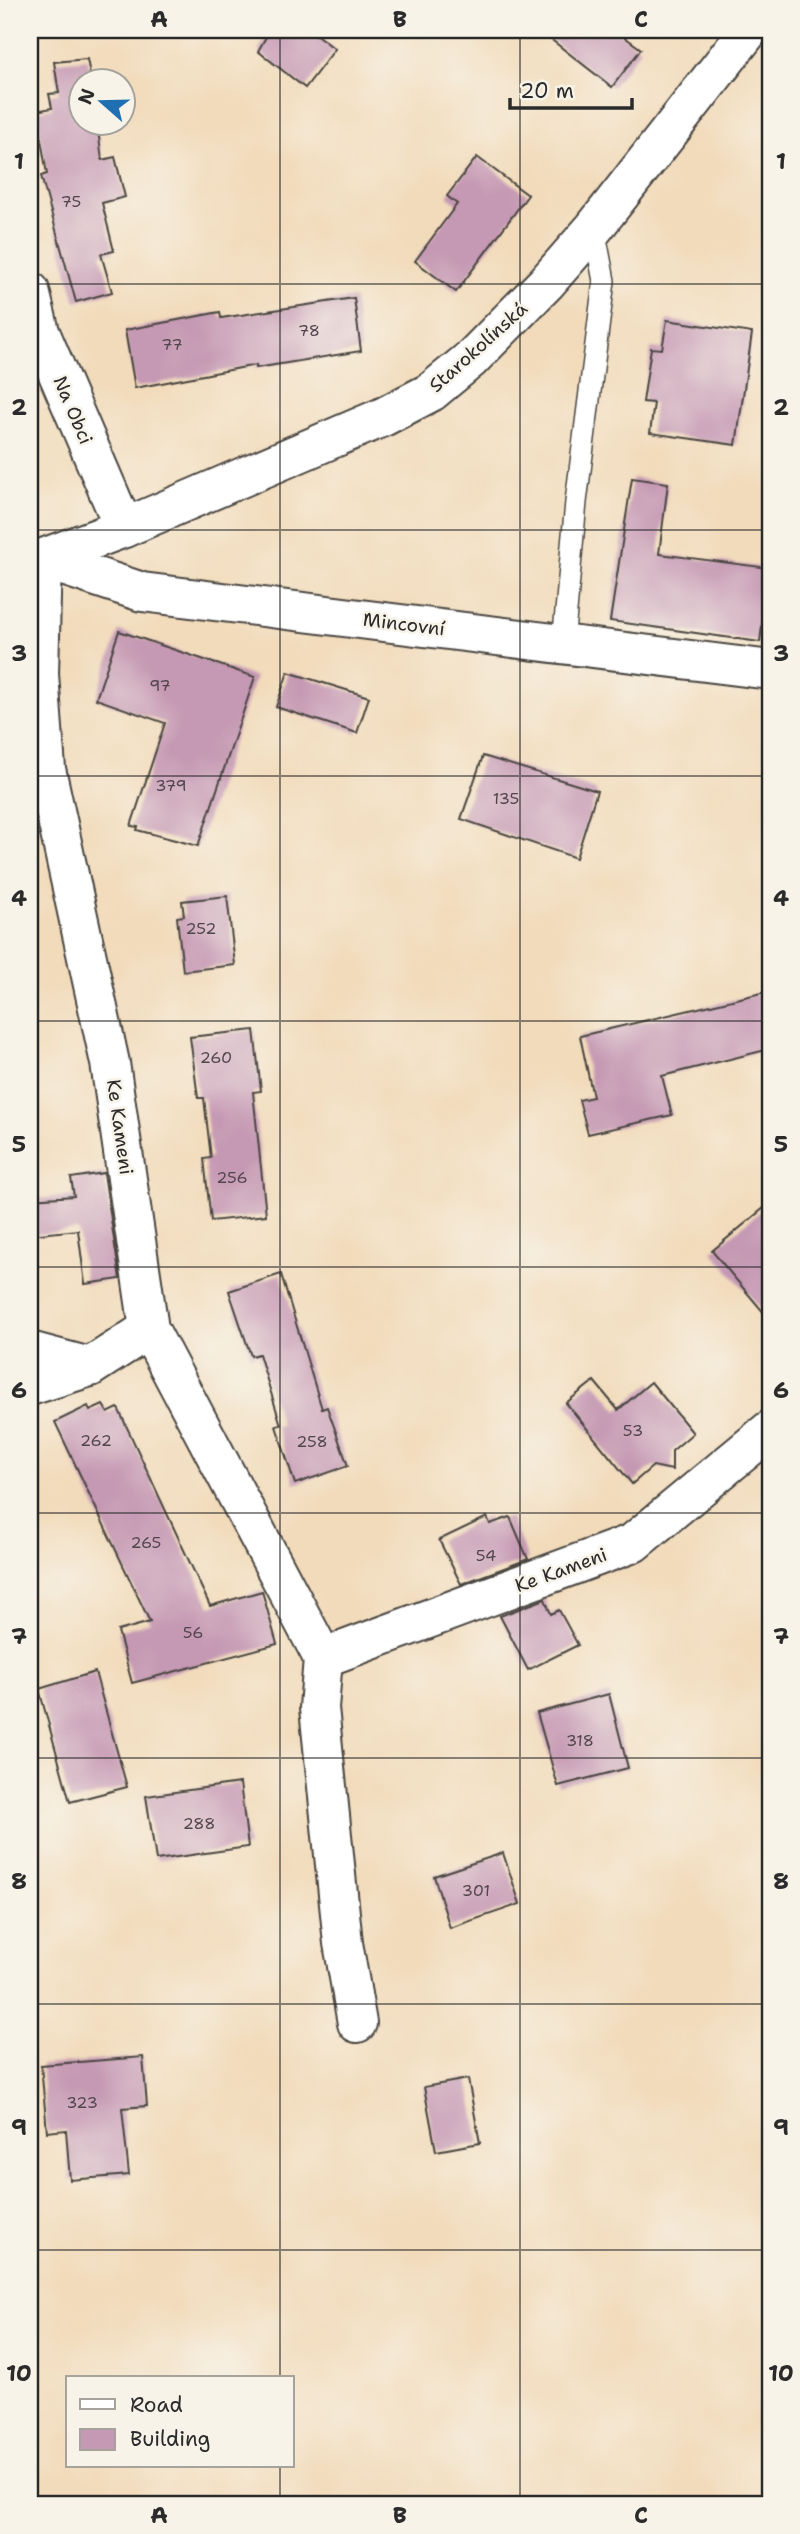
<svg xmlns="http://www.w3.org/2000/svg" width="800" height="2534" font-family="'Shantell Sans',sans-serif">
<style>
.building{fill:#c598b3}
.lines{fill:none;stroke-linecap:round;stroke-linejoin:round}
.service-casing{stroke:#494541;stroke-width:24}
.minor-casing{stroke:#494541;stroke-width:42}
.tertiary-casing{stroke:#494541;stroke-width:42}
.service{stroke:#fff;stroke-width:21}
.minor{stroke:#fff;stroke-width:38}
.tertiary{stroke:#fff;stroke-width:38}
.grid{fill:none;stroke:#2b2b2b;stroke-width:2;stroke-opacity:0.55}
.labels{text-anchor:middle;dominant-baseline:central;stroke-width:5;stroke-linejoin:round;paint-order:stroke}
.number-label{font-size:16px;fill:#52464d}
.street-label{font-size:19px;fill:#2b2b2b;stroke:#f7f3e8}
.neatline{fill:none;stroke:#2b2b2b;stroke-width:2.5}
.grid-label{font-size:23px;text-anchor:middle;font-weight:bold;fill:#2b2b2b}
</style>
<rect width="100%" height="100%" fill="#f7f3e8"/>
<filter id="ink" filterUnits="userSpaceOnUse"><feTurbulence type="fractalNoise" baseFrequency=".0143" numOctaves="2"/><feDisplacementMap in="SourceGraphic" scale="14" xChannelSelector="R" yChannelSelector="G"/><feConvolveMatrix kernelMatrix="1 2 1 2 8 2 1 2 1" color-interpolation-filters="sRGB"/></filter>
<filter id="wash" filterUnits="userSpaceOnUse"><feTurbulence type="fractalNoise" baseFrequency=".00686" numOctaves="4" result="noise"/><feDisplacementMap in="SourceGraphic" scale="28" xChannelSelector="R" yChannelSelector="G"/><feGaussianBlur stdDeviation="1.57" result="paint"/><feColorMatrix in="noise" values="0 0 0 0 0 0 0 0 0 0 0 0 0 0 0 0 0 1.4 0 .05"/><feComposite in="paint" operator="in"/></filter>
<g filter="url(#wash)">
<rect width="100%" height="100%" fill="#f2dbbb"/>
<g id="blocks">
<g class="building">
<path d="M270,30h40l25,19 -30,39 -47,-37z"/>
<path d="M539,30h76l26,19 -29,38z"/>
<path d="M87,59l4,21h-11v42h17l5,38 13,-3 10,40 -23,6 12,48 -13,3 11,38 -36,10 -35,-126 6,-2 -11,-63 16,-3 -3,-14 10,-1 -5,-31z"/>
<path d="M477,157l51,38 -72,97 -41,-31 42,-57 -10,-8z"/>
<path d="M354,298l7,53 -105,17v-3l-121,23 -10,-58 95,-18 1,6z"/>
<path d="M667,320l85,13 -16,112 -86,-12 4,-30 -11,-1 8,-54 11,1z"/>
<path d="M632,478l36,5 -9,71 110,14 -9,74 -150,-21z"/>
<path d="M119,631l136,46 -57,169 -61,-16 1,-3 -7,-1 34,-103 -69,-24z"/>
<path d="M288,672l81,25 -12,36 -81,-26z"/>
<path d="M483,756l114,35 -21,67 -115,-39z"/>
<path d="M227,896l8,69 -52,6 -6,-54 7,-1 -2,-15z"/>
<path d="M770,991v58l-108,27 10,39 -84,19 -9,-34 14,-3 -13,-61z"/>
<path d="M254,1030l7,61 -8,1 13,123 -55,6 -7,-62 7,-1 -7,-60h-6l-8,-61z"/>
<path d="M104,1173l16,106 -35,5 -7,-54 -48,5v-36l44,-3 -3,-18z"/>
<path d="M770,1203v117l-58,-69z"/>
<path d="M281,1274l41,135 5,-2 21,59 -53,18 -19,-58 5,-1 -22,-71 -8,2 -22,-65z"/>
<path d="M594,1381l24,29 33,-28 42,51 -21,18v19l-19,-4 -21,18 -66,-81z"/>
<path d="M103,1405l5,8 10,-5 92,198 52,-15 15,53 -145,39 -14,-52 32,-9 -95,-200 33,-16 2,5z"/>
<path d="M487,1517l3,7 20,-7 18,42 -67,25 -22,-44z"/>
<path d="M545,1599l6,15 8,-4 19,35 -50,25 -28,-54z"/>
<path d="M95,1672l32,115 -57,15 -31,-113z"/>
<path d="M609,1694l19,74 -70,18 -21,-73z"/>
<path d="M240,1783l8,64 -92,13 -10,-64z"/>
<path d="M503,1853l17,51 -70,24 -16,-52z"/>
<path d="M143,2057l4,49 -25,2 7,67 -59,5 -4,-50 -19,2 -6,-67z"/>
<path d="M468,2079l12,64 -44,8 -12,-64z"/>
</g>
</g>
</g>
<g filter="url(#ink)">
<use href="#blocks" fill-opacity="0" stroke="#494541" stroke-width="2"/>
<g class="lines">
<g class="service-casing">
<path id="service" d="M563,644l13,-142 28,-221 -10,-53"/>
</g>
<g class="minor-casing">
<g id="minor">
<path d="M30,291l10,41 84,196"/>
<path d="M770,670l-628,-78 -100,-33 -3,115 7,95 64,294 39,266 174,329 310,-115 137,-113"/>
<path d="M30,1351l60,16"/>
<path d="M30,1386l60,-19 59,-38"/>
<path d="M323,1658l-4,50 24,235 14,80"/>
</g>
</g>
<g class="tertiary-casing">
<path id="tertiary" d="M30,563l94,-35 259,-111 48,-25 40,-33 75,-76 48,-55 155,-198"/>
</g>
<use href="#service" class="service"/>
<use href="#minor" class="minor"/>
<use href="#tertiary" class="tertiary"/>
</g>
</g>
<path class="grid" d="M280,30v2348M520,30v2474M30,284h740M30,530h740M30,776h740M30,1021h740M30,1267h740M30,1513h740M30,1758h740M30,2004h740M30,2250h740M280,2466v38"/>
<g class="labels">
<g class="number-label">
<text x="71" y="201">75</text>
<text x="309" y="330">78</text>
<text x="172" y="344">77</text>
<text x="160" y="685">97</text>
<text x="171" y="785">379</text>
<text x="506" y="798">135</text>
<text x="201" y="928">252</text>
<text x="216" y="1057">260</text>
<text x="232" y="1177">256</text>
<text x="633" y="1430">53</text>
<text x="96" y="1440">262</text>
<text x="312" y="1441">258</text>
<text x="146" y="1542">265</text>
<text x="486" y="1555">54</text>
<text x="193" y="1632">56</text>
<text x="580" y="1740">318</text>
<text x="199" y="1823">288</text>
<text x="476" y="1890">301</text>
<text x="82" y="2102">323</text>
</g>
<g class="street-label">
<text transform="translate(478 347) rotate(-42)">Starokolínská</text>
<text transform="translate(73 410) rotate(67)">Na Obci</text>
<text transform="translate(404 624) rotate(7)">Mincovní</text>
<text transform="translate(120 1127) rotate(82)">Ke Kameni</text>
<text transform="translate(561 1570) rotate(-20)">Ke Kameni</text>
</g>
</g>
<rect width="800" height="2534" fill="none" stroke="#f7f3e8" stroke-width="77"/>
<rect x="66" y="2376" width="228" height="91" fill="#f7f3e8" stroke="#a5a39c" stroke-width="2"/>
<rect x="80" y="2399" width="35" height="10" fill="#ffffff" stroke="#a5a39c" stroke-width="2"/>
<text x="130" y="2412" font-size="21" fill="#2b2b2b">Road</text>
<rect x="80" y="2429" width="35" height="21" fill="#c598b3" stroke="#a5a39c" stroke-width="2"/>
<text x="130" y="2446" font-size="21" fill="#2b2b2b">Building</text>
<g transform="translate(102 102) rotate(290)"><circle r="33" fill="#f7f3e8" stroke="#a5a39c" stroke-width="2"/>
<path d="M0-5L12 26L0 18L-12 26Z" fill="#1f6fb2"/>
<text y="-10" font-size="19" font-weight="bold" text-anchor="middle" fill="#2b2b2b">N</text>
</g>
<path d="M510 98v10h122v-10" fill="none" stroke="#2b2b2b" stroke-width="3.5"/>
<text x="520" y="98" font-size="21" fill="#2b2b2b" stroke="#f7f3e8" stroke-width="5" paint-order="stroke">20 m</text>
<rect x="38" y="38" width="724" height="2458" class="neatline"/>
<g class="grid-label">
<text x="159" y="27">A</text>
<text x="400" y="27">B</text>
<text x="641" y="27">C</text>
<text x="19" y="169">1</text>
<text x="781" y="169">1</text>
<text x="19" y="415">2</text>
<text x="781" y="415">2</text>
<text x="19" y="661">3</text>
<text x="781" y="661">3</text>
<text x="19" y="906">4</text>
<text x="781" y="906">4</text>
<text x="19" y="1152">5</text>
<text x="781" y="1152">5</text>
<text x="19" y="1398">6</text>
<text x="781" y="1398">6</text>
<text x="19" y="1644">7</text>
<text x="781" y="1644">7</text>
<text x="19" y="1889">8</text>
<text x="781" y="1889">8</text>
<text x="19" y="2135">9</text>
<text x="781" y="2135">9</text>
<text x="19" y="2381">10</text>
<text x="781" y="2381">10</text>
<text x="159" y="2523">A</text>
<text x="400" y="2523">B</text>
<text x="641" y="2523">C</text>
</g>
</svg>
